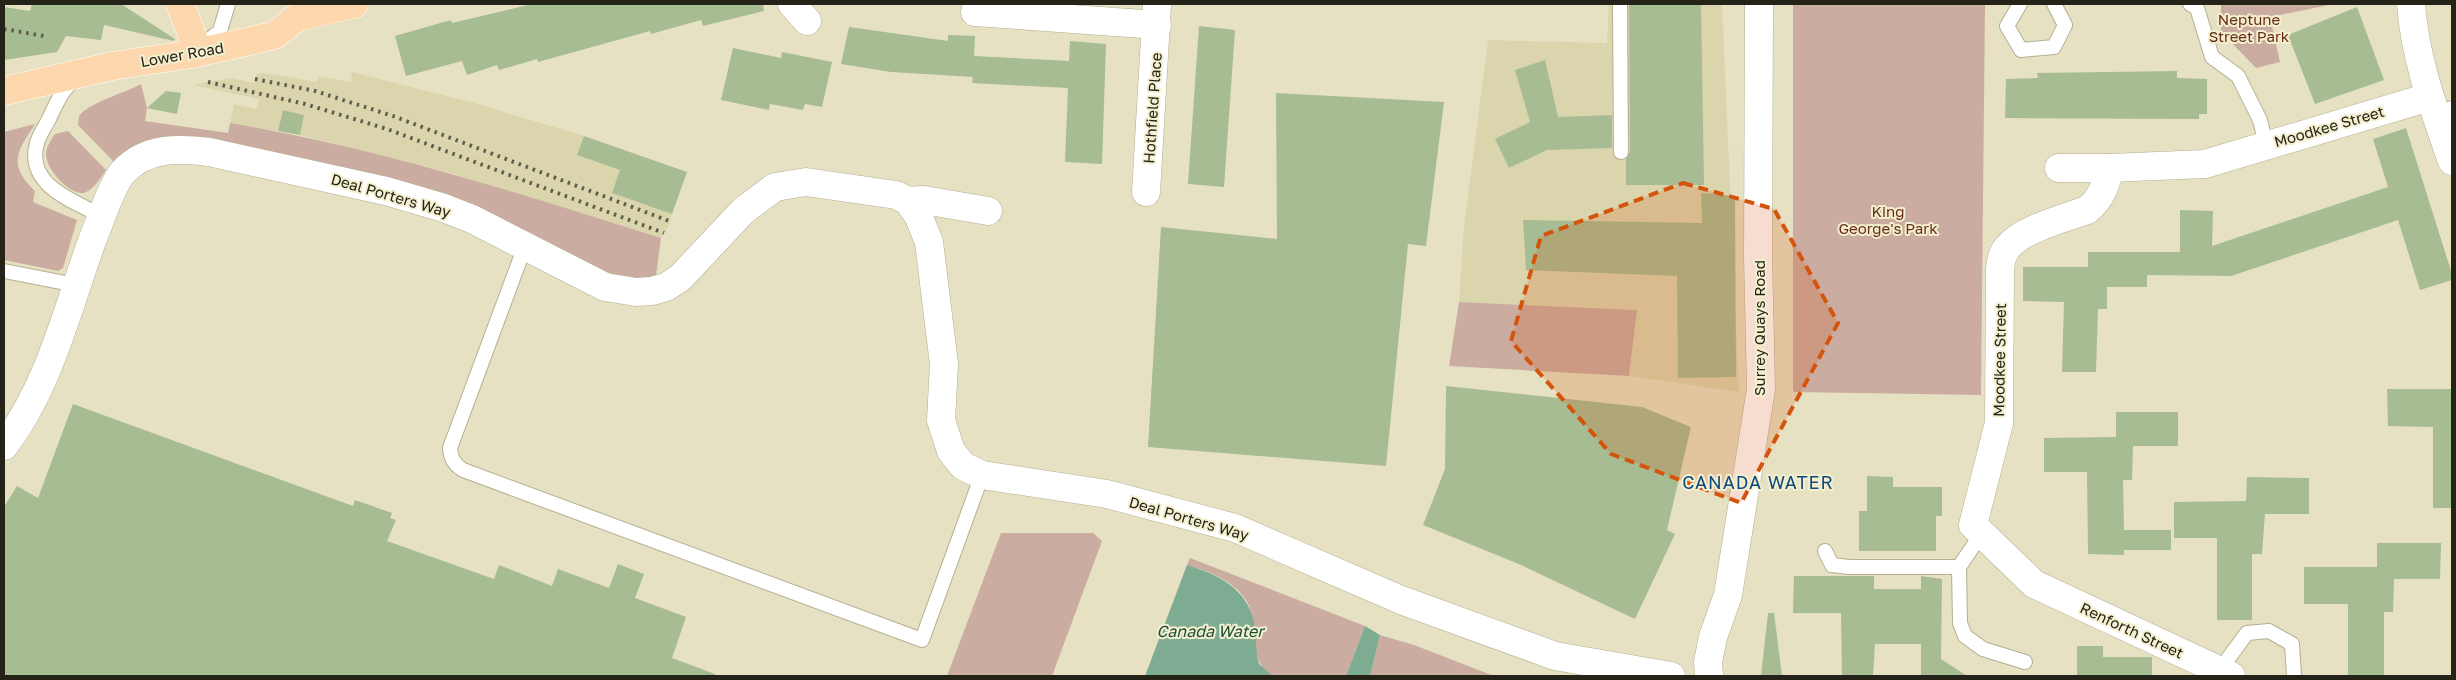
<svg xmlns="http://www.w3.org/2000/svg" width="2456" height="680" font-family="'Golos Text',sans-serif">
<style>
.built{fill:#dbd5ae}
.green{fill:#cbaca1}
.water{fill:#7eac92}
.building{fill:#a7bc92}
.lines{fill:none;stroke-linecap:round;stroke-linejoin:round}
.lane-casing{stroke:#b4af91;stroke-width:16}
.street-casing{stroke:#b4af91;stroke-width:29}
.secondary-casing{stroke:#b4af91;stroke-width:29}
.primary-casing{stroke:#fff;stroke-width:29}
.lane{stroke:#fff;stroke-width:14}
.street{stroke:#fff;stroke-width:28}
.secondary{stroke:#fff;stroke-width:28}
.primary{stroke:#fdd7ad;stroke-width:28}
.rail{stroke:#605d4c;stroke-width:4;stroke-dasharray:2.5 5;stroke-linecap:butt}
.marked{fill:#d4540d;fill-opacity:0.2;stroke:#d4540d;stroke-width:4;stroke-dasharray:10 6;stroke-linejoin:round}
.labels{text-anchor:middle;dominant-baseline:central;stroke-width:4;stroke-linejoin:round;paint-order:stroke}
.park-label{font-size:15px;fill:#682d18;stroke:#f4efcf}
.street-label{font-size:15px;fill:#252318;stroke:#f4efcf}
.water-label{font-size:16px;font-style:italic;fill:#195036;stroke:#f4efcf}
.quarter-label{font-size:18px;letter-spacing:1px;fill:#104a7b;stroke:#f4efcf}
</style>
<rect width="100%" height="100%" fill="#e6e1c2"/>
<g class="built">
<path d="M1609,4h113l17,388 -110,-16 8,-66 -178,-8 5,-75 24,-187 119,3z"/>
<path d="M352,72l122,31 110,33 -7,19 43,15 52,44 -4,13 -7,11 -214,-66 -147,-37 4,-20 -21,-5 -5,21 -48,-8 4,-19 23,5 2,-10 -66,-14 37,-7 24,5 3,-9 7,-1 53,9 1,-6 33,6z"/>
</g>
<g class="green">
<path d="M1793,4h192l-4,391 -188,-3z"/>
<path d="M2221,4h113l-64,13 10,45 -24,6 -35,-36z"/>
<path d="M141,84l6,24 -2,13 83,12 2,-10c148,25 289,70 431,115l-5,38 -20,4 -28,-6 -162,-79 -25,-9 -194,-42 -95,6 -18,12 -36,-37 1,-9c11,-14 44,-22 62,-32z"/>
<path d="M35,124c-19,29 -27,41 0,67l-2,11 44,18 -14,48 -5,3 -54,-11v-128z"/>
<path d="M68,131l38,39c-5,7 -11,17 -18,21 -14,10 -42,-21 -42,-36 0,-8 5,-15 9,-21z"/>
<path d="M1459,302l178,8 -8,66 -180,-10z"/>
<path d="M1001,533h92l9,8 -50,135h-105z"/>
<path d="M1190,558l175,68 -19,50h-73c-28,-15 -12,-52 -27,-76 -13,-20 -38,-29 -59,-35z"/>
<path d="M1380,635l34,10 80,31h-124z"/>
</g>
<g class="water">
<path d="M1187,565c30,9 60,23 67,57 3,14 1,28 5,42l14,12h-128z"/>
<path d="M1365,626l15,9 -10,41h-24z"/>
</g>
<g class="building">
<path d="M32,4h89l54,35 -1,2 -70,-16 -3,15 -35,-4 -9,16 -53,8v-53l26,4z"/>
<path d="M532,4h231l1,7 -61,15 -2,-6 -50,14 -1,-3 -112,31 -1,-3 -38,11 -2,-5 -30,10 -5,-14 -56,15 -11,-40 56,-16 1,3z"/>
<path d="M1629,4h72l3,181h-78v-26l4,-7z"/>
<path d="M2357,7l27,73 -69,24 -27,-69z"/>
<path d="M1199,26l36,4 -11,157 -36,-3z"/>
<path d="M849,27l99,14v-6l27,1 -1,20 95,5 1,-20 36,3 -4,120 -37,-2 3,-74 -96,-5 1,-6 -82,-5 -50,-8z"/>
<path d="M733,48l48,10 1,-6 50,10 -10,45 -17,-3 -2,6 -33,-6 -1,6 -48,-10z"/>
<path d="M1545,60l13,57 54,-2v33l-65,2 -38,18 -14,-29 35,-17 -15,-52z"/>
<path d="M2177,71v7l30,1v35h-8v5l-194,-1 1,-39 32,-1 -1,-5z"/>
<path d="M166,91l15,2 -4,21 -30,-6z"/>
<path d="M1276,93l168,9 -18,144 -18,-2 -22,222 -238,-19 13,-220 116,12z"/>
<path d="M283,110l21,5 -4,20 -22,-4z"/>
<path d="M2406,128l46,146v6l-32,10 -22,-70 -167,56 -84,-1v12h-40v22h-9l-2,63h-34l2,-70 -41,-1v-34h65v-15h92v-42l33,1 -1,35 176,-59 -15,-48z"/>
<path d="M584,136l103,36 -15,42 -60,-21 8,-23 -43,-15z"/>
<path d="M1701,193l34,3 1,181 -58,1 -1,-102 -151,-6 -3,-50 179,3z"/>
<path d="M1446,386l196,21 49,20 -24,103 8,4 -40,85 -114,-54 -98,-40 22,-56z"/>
<path d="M2387,389h64l1,119h-19v-81l-45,-1z"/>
<path d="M73,404l280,102 2,-6 37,13 -2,5 6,2 -9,21 107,38 5,-14 53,21 6,-17 51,19 9,-24 26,10 -9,24 51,19 -14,41 43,16v2h-711v-169l13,-21 21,12z"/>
<path d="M2116,412h62v34h-45l-1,34h-9l1,50h47v20h-47v5l-36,-1 -1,-82h-43v-34l72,-1z"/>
<path d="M1867,476l26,1v10h49v29h-6v35h-77v-40h8z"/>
<path d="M2247,477l62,1v36h-44l-3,40h-10v66h-35v-82h-43v-36l72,-1z"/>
<path d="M2377,543h64l-1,36h-46l-1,33h-9v64h-36v-72h-44v-37h73z"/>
<path d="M1794,576h80v13h47v-13l21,3 -1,80 26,17h-46v-32h-46l-2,32h-31l-1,-63h-48z"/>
<path d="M1768,613h6l8,63h-21z"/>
<path d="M2077,646h26v11h49v19h-75z"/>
</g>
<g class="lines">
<g class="lane-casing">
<g id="lane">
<path d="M1620,4l1,148"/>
<path d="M2020,4l-13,22 14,24 33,-3 11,-22 -11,-21"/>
<path d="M2190,4l7,4 15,49 26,19 22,44 6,25"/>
<path d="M202,46l18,-15 8,-27"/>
<path d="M77,78c-14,9 -21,26 -28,41 -4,8 -10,16 -12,24 -12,42 36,58 65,73"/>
<path d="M2436,115l16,-7"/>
<path d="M525,246l-75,202c1,11 4,16 13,22l459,170 60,-165"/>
<path d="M4,271l72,14"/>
<path d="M1982,533l-23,34 1,56 5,13 18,13 42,13"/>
<path d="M1825,551l7,14 17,2h110"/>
<path d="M2219,671l28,-38 22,-2 23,13 2,32"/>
</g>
</g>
<g class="street-casing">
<g id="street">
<path d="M792,4l15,17"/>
<path d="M2411,4c4,55 23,106 41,157"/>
<path d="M975,12l182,13"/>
<path d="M2059,168h51"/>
<path d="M1146,192l11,-188"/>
<path d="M908,201l16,-1 64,11"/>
<path d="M4,446c45,-59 63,-136 88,-205 7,-17 20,-57 31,-69 23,-25 56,-24 86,-20l177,39 58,17 28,11 133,68 31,5 16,-1 14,-4 14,-9 63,-67 32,-24 31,-5 90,13 12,6 10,14 11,27 15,122 -3,56 10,31 12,15 19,9 125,19 128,34 166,72 154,56 116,20"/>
<path d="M2231,676l-197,-92 -61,-59 26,-102 1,-154c1,-9 2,-16 8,-22 14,-18 57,-29 79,-37 15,-12 18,-24 23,-42l95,-4 224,-67"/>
</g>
</g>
<g class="secondary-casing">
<path id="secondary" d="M1709,676l-1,-14 5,-25 15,-42 33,-206 -3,-132 1,-253"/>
</g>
<g class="primary-casing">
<g id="primary">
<path d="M180,4l13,34 -1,16"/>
<path d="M4,91l108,-25 80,-12 67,-15 16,-4 23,-18 56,-13"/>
</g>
</g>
<use href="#lane" class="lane"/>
<use href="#street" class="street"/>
<use href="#secondary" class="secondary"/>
<use href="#primary" class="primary"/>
<g class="rail">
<path d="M4,29l40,7"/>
<path d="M255,79l60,12 78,25 276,105"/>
<path d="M208,82l97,22 82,25 277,104"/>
</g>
</g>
<path class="marked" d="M1683,183l91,26 64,114 -97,180 -130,-49 -100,-113 30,-105z"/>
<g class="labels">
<g class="park-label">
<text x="2249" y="19">Neptune<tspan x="2249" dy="17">Street Park</tspan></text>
<text x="1888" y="211">King<tspan x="1888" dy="17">George's Park</tspan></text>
</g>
<g class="street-label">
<text transform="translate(182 54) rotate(-10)">Lower Road</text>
<text transform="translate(1152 108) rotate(-86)">Hothfield Place</text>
<text transform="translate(2329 126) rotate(-16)">Moodkee Street</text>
<text transform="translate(391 195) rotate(16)">Deal Porters Way</text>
<text transform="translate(1759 328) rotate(-90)">Surrey Quays Road</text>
<text transform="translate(1999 360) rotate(-89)">Moodkee Street</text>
<text transform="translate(1189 518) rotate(16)">Deal Porters Way</text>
<text transform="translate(2132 630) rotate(25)">Renforth Street</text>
</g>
<g class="water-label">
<text x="1210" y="631">Canada Water</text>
</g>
<g class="quarter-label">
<text x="1758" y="482">CANADA WATER</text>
</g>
</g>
<rect width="2456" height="680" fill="none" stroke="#252318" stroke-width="10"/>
</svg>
